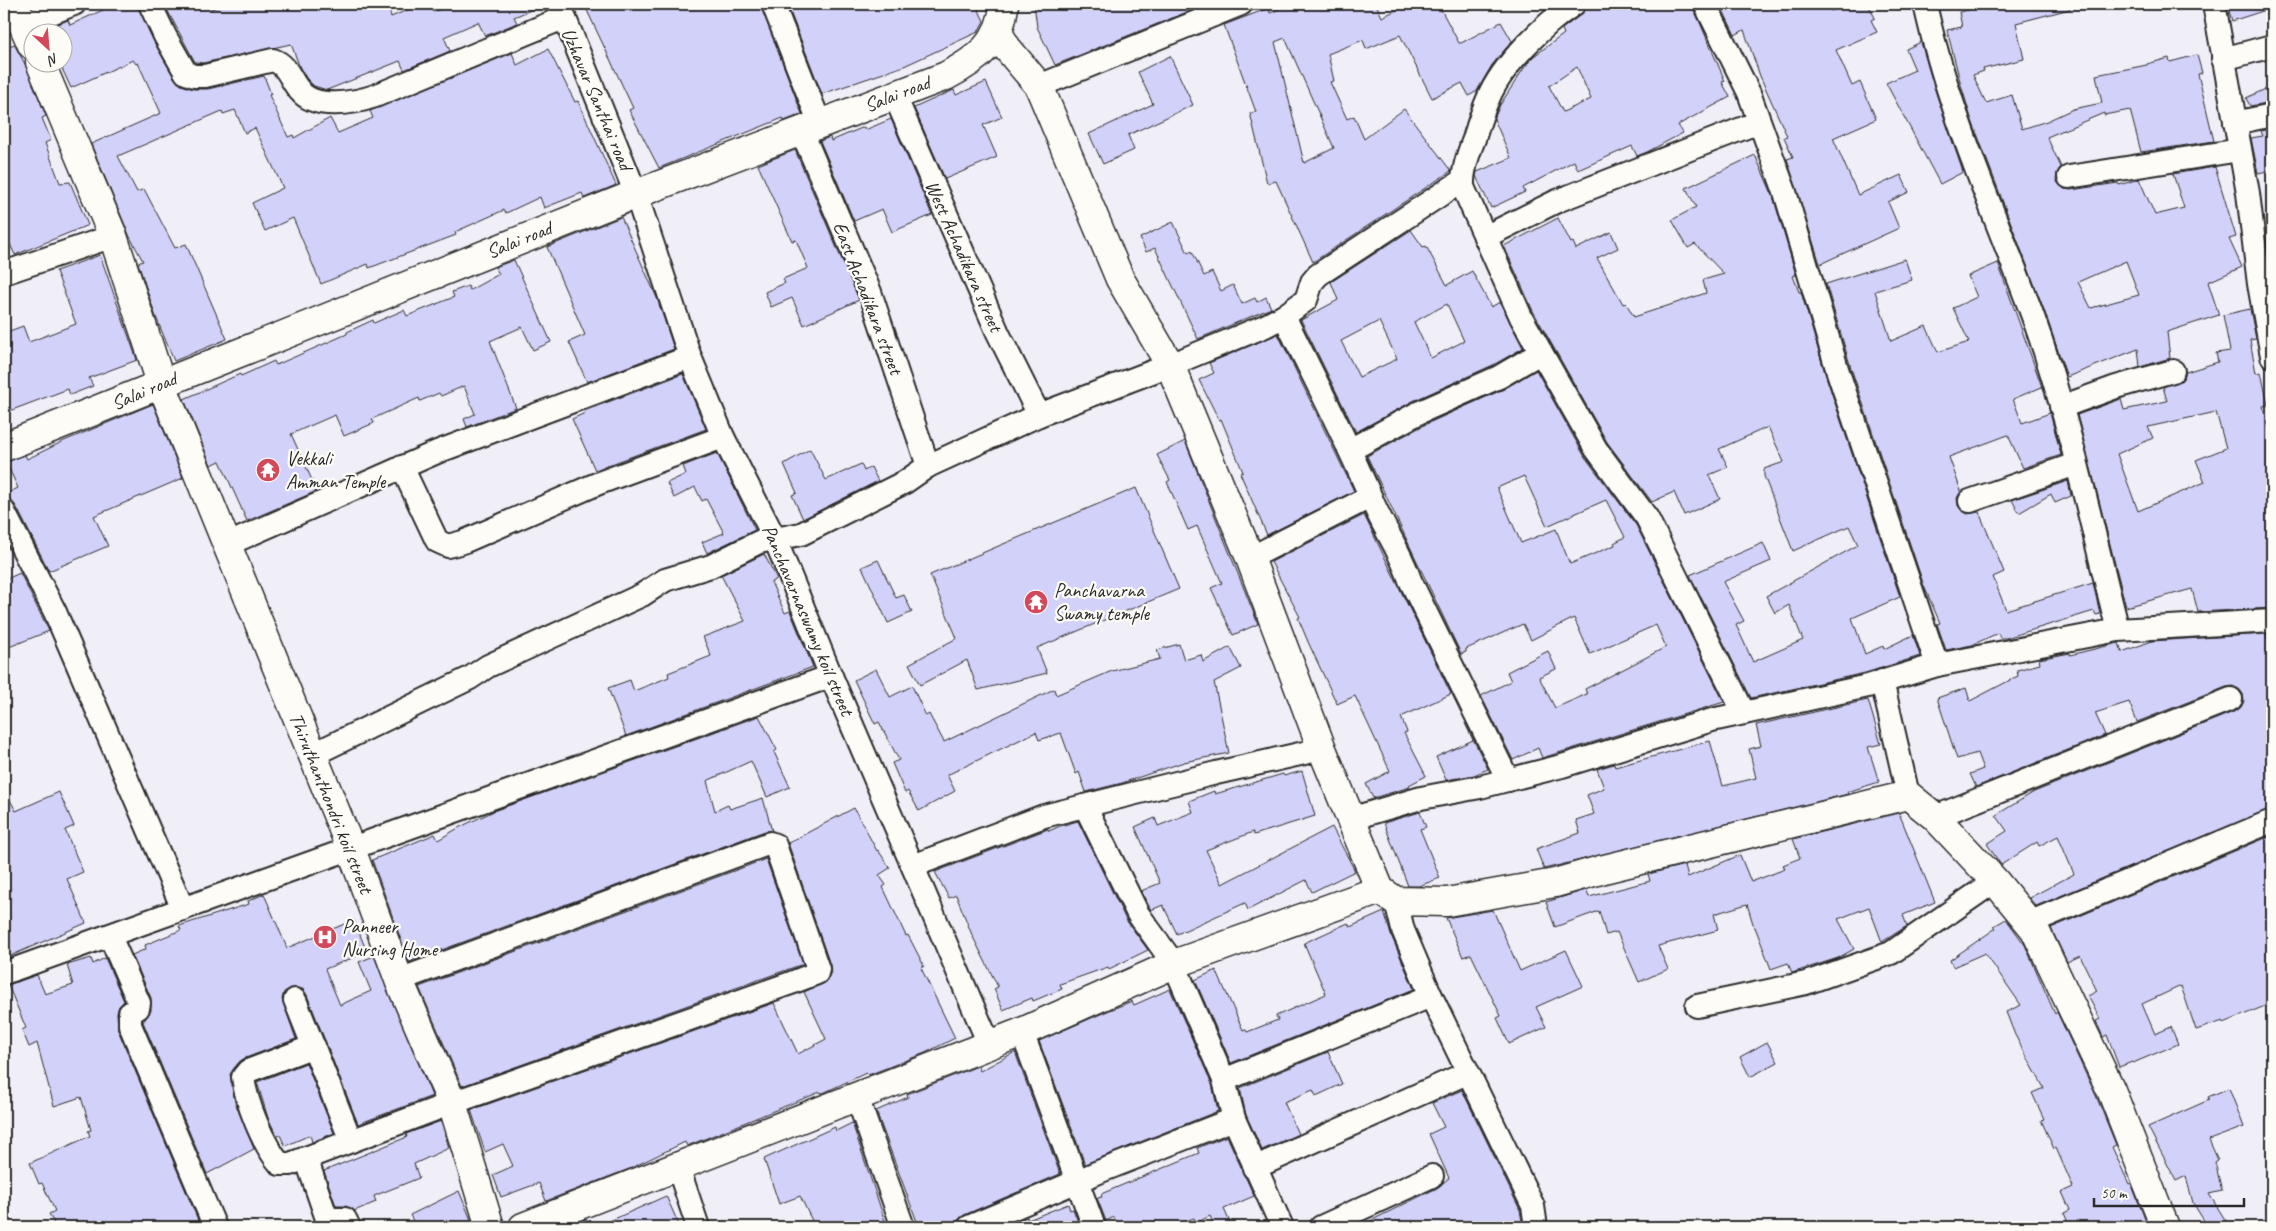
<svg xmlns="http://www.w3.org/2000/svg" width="2276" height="1231" font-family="Caveat,sans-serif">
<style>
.building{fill:#d2d1fa;stroke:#2b2b2b;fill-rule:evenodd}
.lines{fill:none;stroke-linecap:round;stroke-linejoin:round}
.street-casing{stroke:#2b2b2b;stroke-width:26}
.secondary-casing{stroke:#2b2b2b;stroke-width:31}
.street{stroke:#fdfcf7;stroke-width:22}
.secondary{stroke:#fdfcf7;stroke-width:28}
.labels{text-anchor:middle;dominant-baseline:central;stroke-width:4.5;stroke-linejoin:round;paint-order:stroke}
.street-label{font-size:20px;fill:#2b2b2b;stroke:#fdfcf7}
.poi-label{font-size:20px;fill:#2b2b2b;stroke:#fdfcf7;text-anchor:start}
</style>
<rect width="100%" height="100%" fill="#f0eff8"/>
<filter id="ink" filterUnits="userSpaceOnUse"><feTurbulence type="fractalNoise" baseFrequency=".02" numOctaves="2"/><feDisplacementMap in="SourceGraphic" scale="10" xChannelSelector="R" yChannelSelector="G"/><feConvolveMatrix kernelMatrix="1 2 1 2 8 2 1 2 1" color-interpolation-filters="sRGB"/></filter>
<g filter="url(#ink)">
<g class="building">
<path d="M116,4h21l17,38 21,37 6,6 13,4h14l56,-13 7,18 -2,1 19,42 5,-2 1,3 36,-20 8,15 35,-15 -3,-7 142,-58 5,12 31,-16 27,53 3,-1 38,84 -32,13 -2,-5 -38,15 -4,-11 -34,16 -2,-3 -49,22 1,3 -87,33 -1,-4 -47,20 -28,-66 -28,13 -13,-28 31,-15 -28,-60 -10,5 -10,-23 -12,4 -1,-3 -104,45 19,36 7,-3 31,59 11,-4 41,95 -53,22 -18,-44 -18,-54 5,-2 -13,-24 -39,-93 70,-31 -23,-50 -2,1 -3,-4 -62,28 -12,-26h3v-30h-18l-1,-2 25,-10 2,5z"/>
<path d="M164,4h45l2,5 14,-5h163l3,13 30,-13h9l3,8 21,-8h91l-31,13 3,6 -32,13 -7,-14 -34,15 6,14 -46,19 -4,-9 -73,29 -13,-4 -7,-7 -7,-11 -9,-24 -88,19 -8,-1z"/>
<path d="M584,4h176l42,110 -18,7 -1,-3 -124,50 -30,-58 4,-2z"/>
<path d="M787,4h189l8,17 -6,11 -74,34 -82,28z"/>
<path d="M1034,4h173l-152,61 -18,-38z"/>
<path d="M1291,4h85l6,13 27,-13h29l21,39h2l40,-21 11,19 -20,24 -15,26 -8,5 -7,-13 -30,15 -32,-63 -34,14 -3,-9 -35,14 6,27 -4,1 17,37 7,-3 10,23 40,-30 47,62 -138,91 -37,-81 -9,2 -17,-70 6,-1 -32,-87 45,-17 1,5zM1285,38l49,110 -30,15 -29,-121z"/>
<path d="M1587,4h105l33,77 -3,1 8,15 -52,28 5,8 -36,19 -10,4 -5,-10 -54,24 -4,-9 -51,27 2,4 -34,16 -15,-32 1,-4 34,-14 -17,-39 6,-14 24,-37 10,-12 30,-22 -2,-5 20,-15zM1577,67l14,32 -28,13 -14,-26z"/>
<path d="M1720,4h108l3,7 16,-7h21l7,14 -4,2 6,12 -41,18 16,36 8,-4 16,37 -43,19 25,57 43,-20 8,17 -21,10 11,26 -79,36 -33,-105 6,-2 -9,-20 3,-1 -27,-60 -16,-46 -9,5z"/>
<path d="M1993,4h76l1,5 -54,14 8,36 -41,10 1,2 -11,4 13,28 26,-8 10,34 25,-8 26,-12 29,-6 -6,-28 51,-10v-1l22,-6 1,4 27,-7 5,18 -4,1 16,67 -73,11 -11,-42 -26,5v-2l-57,24 14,30 -4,6 -1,7 8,9 7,1 47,-7 1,2 20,-6 16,36 29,-7 -11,-34 42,-7 21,70 -7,2 13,28 -34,15 11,33 -52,17 3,26 -30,9 -2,-18 -71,28 -23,-67 -73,-192 -10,-33 -14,-55 15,-3 -3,-15zM2126,261l13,34 -48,13 -13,-26z"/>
<path d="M2227,4h45v4l-40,13z"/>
<path d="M1921,42l13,45 29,85 -23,12 -54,-101 29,-13 -9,-21z"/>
<path d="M14,44l11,20 21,52 -4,2 9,22 -6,3 15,40 10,-1 18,43 -73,30 -11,-24v-182z"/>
<path d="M1170,56l23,49 -65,30 6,15 -31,14 -14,-30 64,-30 -15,-32z"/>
<path d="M986,82l16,35 -19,8 14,32 -52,22 -31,-71 40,-18 2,5z"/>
<path d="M2272,86v16l-22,4 -4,-8z"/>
<path d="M891,119l41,96 -40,17 -10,-23 -28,12 -34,-80 10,-4 1,4 33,-14 1,3z"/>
<path d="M2272,128v42l-14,3 -7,-35 12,-2 -2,-5z"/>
<path d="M795,150l64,150 -55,25 -12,-27 -21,9 -6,-15 20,-9 -2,-4 25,-11 -12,-28 -4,1 -34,-76z"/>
<path d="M1755,155l18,41 23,79 -3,1 6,16h2l25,84 74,221 -48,21 13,36 18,-8 1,3 29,-14 7,21 -55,17 -114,25 -61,-123 73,-32 8,18 -48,21 21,39 -8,4 17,37 50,-22 -14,-35 -14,8 -9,-17 92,-51 -9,-19 -56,25 -29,-75v-7l20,-7 -16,-35 -49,22 9,18 -19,8 11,24 -36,16 -10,-23 -22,10 -45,-60 -74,-131 -29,-65 54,-28 13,25 2,-1 3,7 35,-17 7,16 -21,10 26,46 3,-1 8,14 72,-24 -3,-13 21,-6 -29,-30 -7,4 -16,-28 24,-13 -10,-19z"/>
<path d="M621,217l36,81 17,51 -87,33 -18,-40 16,-7 -38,-88z"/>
<path d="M1173,222l15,31 4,-2 12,25 8,-4 9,19 12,-6 9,19 13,-6 2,4 9,-5 5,11 -73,31 -43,-91 -9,4 -6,-14z"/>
<path d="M1411,230l12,17 3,-1 21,39 25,-14 19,36 9,-5 23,46 -30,17 -80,36 -57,31 -55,-112 37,-20 -7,-18zM1447,304l17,37 -33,17 -17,-36zM1379,321l18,38 -38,18 -18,-36z"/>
<path d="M100,255l37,105 -48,18 4,8 -23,9 -2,-6 -64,24v-80l19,-7 6,16 47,-18 -20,-53z"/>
<path d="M1905,259l7,21 -37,11 16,50 35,-15 12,26 31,-10 -16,-34 24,-11 -9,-21 30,-13 44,124 -29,12 9,24 28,-10 11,42 -38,13 -15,-33 -59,22 12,34 -4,7 1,8 9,8 12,-2 25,60 -11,5 13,33 87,-27 7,31 -4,1 -2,-4 -88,27h-6l-2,-5 -26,12 -26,5 -9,-26 3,-1 -16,-37 -73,-218 -25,-84z"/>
<path d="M514,260l37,82 -18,8 -11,-23 -32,14 26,67 -49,19 -3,-8 11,-5 -11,-28 -23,10 -2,-3 -19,8 -1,-3 -47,21 2,4 -30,13 -9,-21 -44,19 26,57 -70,30 -27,-60 -9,4 -27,-66 56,-25 1,2 33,-15 2,4 71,-31v-2l26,-12 1,3 30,-13 3,6 47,-19 -2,-5 16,-6 2,4 29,-16 -4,-7z"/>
<path d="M2250,309l6,30 -6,1 6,33 5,-1 7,33 -5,1 9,32v170l-74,4 -6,-23 -66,18 -49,-192 44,-16 3,11 43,-9 -4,-14 19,-7 4,-8 32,-10 -2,-9 14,-2 -7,-36zM2216,412l10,36 -30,12 9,22 -67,29 -21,-57 36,-16 -5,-11z"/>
<path d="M1278,334l76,157 -87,44 -27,-62 3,-1 -22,-53 -2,1 -20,-40 15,-7 -5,-10z"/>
<path d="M1536,370l49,87 51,68 88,177 -166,51 -16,5 -4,-10 -25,12 -32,-64 30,-15 -4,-9 41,-21 8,18 -17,8 16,31 32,-14 -2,-5 81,-42 -10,-22 -66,29 -16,-36 -43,22 -8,-16 -57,25v3l-5,2 -94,-198 57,-31 80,-36zM1524,476l23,50 59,-26 19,37 -11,6 1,2 -45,19 -14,-35 -35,14 -24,-55z"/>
<path d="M683,374l23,55 -111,41 -23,-51 13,-6 -1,-2z"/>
<path d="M153,404l30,74 -89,38 14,30 -59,25 -33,-65 -10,-12 12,-6 -12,-26 19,-7 2,4 37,-18z"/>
<path d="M1185,441l73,183 -25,11 -22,-47 11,-5 -25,-57 -9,4 -21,-48 3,-2 -13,-25z"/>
<path d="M810,449l16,31 35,-16 3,7 7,-4 7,14 -75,38 -11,-24 5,-2 -13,-29z"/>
<path d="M717,453l38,77 -48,23 -5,-11 22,-9 -18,-34 -4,2 -7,-14 -21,11 -7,-15 19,-9 -3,-8z"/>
<path d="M2068,481l3,15 -16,7 -4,-9 -32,19 -7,-13z"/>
<path d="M1136,488l43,101 -142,59 10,25 -69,17 -11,-30 -47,25 -11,-21 48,-26 -27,-63z"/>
<path d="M1364,515l87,179 -50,23 6,15 -3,1 22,43 -17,9 1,2 -37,11 -7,-14 24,-13 -35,-75 -18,8 -28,-60 -11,-26 2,-1 -29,-55z"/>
<path d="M764,554l13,25 -6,3 14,31 5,-2 23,56 -187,69 -18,-48 22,-8 4,11 35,-14 -1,-4 43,-17 -8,-19 42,-16 -24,-46z"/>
<path d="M878,560l18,38 8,-3 8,17 -24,11 -26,-56z"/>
<path d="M20,573l29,58 -45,18v-69z"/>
<path d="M2266,634l6,28v146l-236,98 -7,-8 45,-24 -16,-38 -19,10 -2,-4 -36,23 -14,-21 20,-13 -11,-16 38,-23 202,-81 5,-4 3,-6 -1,-7 -10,-8 -7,1 -89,35 -8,-20 -34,11 10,22 -129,52 -6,-13 13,-5 -6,-16 -20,6 -20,-61 29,-10 4,13 48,-25 -1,-6 23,-6 -1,-5 31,-6v2l49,-12 3,9 30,-11z"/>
<path d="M1179,644l5,16 17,-5 2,7 27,-15 11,21 -27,14 15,71 -45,9 -62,21 -36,9 -7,-20 -3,2 -15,-41 -22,7 -3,-8 -89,43 8,16 -36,20 -11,-20 -3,2 -13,-30 7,-3 -20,-38 -4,2 -21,-44 22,-11 14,28 22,-11 14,30 3,-2 15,28 110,-53 2,6 56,-24 48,-12 -3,-9z"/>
<path d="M1868,700l13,44 -13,3 11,35 -32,10 1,2 -304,75 -8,-20 44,-16 -4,-13 18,-6 -7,-19 17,-7 -7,-19 17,-5 1,3 95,-26 13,45 33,-8 -7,-29 12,-3 -5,-21z"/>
<path d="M759,716l18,34 -3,2 16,35 -23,10 -16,-36 -44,20 8,30 13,-6 2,4 33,-11 9,33h-7l-356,131 -37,-102 63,-26 3,6 22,-13 36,-17z"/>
<path d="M1465,723l23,46 -14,6 -28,5 -10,-23 37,-17z"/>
<path d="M1302,771l13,45 -61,19 -1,-3 -47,18 16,34 110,-57 23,44 -43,21 -6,-12 -58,30 -3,-7 -68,31 -14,-29 -12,5 -10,-19 19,-8 -25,-56 20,-9 3,8 35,-14 -4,-11 25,-10 1,3 68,-20 1,2z"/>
<path d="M4,789l12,22 43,-19 15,34 -9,4 18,42 -16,7 19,44 -78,34 -4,-10z"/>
<path d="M854,808l23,43 1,-1 12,18 -11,7 7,10 -3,2 23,49 2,-1 16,31 -3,2 34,70 -30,15 -57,22 -2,-2 -43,20 -3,-1 -133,54 -2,-4 -56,27 -83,32 -7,-18 -38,14 -8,-22 20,-9 -10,-22 -18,8 -14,-42 303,-107 24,51 28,-15 -22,-47 22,-10 5,-10 -1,-7 -42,-122z"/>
<path d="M1420,812l6,15 -6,2 20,49 -21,8h-11l-24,-63z"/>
<path d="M1899,813l36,89 -32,13 4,11 -25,16 -13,-35 -31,12 16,30 -16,9 -40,13 -6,2 -4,-10 -17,6 -16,-42h-1l-7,-23 -33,10 4,16 -60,16 10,23 -29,13 -22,-50 -11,3 -7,-24 -44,16 -9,-25 40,-12 3,7 61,-16 -2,-7 37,-9 3,12 52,-22 11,27 34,-13 -2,-4 17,-7 -7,-19z"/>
<path d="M1078,821l48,99 22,30 -39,19 -1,-2 -48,17 2,5 -29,12 -1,-3 -29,12 -9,-21 4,-2 -26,-52 -16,-40 -7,3 -14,-26 113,-43 1,2 11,-5z"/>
<path d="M2268,837l4,10v156l-48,20 -1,-2 -27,9 -15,-44 -39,18 13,30 16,-7 7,17 -45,19 -1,-1 -13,5 -12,-32 -4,2 -7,-16 4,-2 -12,-23 9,-5 -17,-35 -13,6 -16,-34z"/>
<path d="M766,859l37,105 -341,122 -43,-99z"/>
<path d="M264,894l23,54 67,-28 13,32 -42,17 15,36 31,-14 -12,-29 15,-6 58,140 -74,28 -51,-129 -4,-6 -12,-1 -7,4 -2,7 14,40 -53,20 -13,15 5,28 19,47 -47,25 -64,-152 8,-11v-13l-19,-43 14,-6 -1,-4 36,-15 -2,-4 70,-22 -1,-3z"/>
<path d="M1493,910l27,61 46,-21 17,36 -47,21 10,20 -37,17 -12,-26 4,-2 -30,-62 -8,3 -17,-39z"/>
<path d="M1384,912l7,23 23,54 -183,74 -36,-83 21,-10 27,60 2,-1 2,3 31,-12 -2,-4 50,-22 -22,-51 44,-20 2,4z"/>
<path d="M2006,919l19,26 30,69 2,-2 40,86 19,47 -4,2 17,37 2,-1 17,44h-78l-6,-14 6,-3 -8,-18 11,-5 -17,-39 -2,1 -13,-29 3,-1 -12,-26 12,-5 -29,-53 -9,-23 15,-7 -36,-52 -32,14 -3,-7 46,-32 -2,-2z"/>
<path d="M91,958l2,6 12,-6 19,43 -5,5 -2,7 1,17 83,197h-115l-3,-6 -12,6h-15l-7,-13 6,-3 -13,-28 -3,1 -9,-21 60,-27 -2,-5 3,-1 -10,-33 -27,9 -17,-63 -8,4 -7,-17 4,-2 -18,-43 29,-10 8,19 28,-9 -6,-20z"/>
<path d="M1170,989l42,95 6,27 -133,53 -46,-123 64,-28 29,-12 2,4z"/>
<path d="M1767,1042l11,20 -28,15 -10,-20z"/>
<path d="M1015,1052l45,122 -96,41 -6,5 -2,7h-37l-43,-116 32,-14 -1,-3 71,-28 2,5z"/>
<path d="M1328,1052l14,32 -26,12 -3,-6 -29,12 14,32 -36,16 -16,-35 -6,-27z"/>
<path d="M306,1063l28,70 -22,9 -2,-7 -25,11 -5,-11 -3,1 -9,-18 -11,-36z"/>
<path d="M2229,1088l15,39 -35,13 9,20 -3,2 7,29 -13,3 17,27 -11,6h-7l-15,-24 -7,-27 -10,5 -28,-54 61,-27 -1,-3z"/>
<path d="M1462,1090l58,120 3,17h-165l79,-39 12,-10 -20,-44 15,-7 -12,-24z"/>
<path d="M441,1121l8,27 -35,16 5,14 -45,18 2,6 -22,9 -8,-5h-10l-12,-35 83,-34 -1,-3z"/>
<path d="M852,1123l35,104h-72l-15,-31 -21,8 -15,-45 71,-32 1,4z"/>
<path d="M1227,1136l27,60 -30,13 8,18h-17l-5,-11 -14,7 -2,-5 -24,9h-51l-5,-10 -8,4 -9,-23 5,-1 -1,-3 98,-41 -2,-5z"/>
<path d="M459,1191l15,36h-58l-6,-12z"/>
<path d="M666,1196l14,31h-84z"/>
<path d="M1068,1204l2,6 3,-1 7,18h-78l25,-10 1,3z"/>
<path d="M586,1219l2,8h-18l-1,-1z"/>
</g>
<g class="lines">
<g class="street-casing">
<g id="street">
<path d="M150,4l15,32 21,37 8,3h11l68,-16c15,5 17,20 27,31 15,19 55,12 75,5l188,-78"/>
<path d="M559,4l77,190 54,163 33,80 52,102 56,137 158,368"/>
<path d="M773,4l47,120"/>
<path d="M1574,4c-30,20 -72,61 -86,95 -6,13 -10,27 -14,40 -6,15 -12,32 -11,48l58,130 75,132 51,69 97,195"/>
<path d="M1705,4l44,89 36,99 53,180 99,293"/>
<path d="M1925,4c23,107 69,207 107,310 37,102 59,211 86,316"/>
<path d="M2214,4l34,189 11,91 13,72"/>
<path d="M23,24l51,-20"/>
<path d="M2223,59l49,-13"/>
<path d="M1039,86l202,-82"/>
<path d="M894,94l104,239 41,82"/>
<path d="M2235,123l37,-8"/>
<path d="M802,132l68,160 58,174"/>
<path d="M2069,177l171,-27"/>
<path d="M1485,237l72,-36 202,-79"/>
<path d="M4,273l109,-37"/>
<path d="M1284,316c29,60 61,120 87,182 11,28 29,52 39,82l98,200"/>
<path d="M2061,407l55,-20 57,-16"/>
<path d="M1350,450l68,-37 81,-36 41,-24"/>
<path d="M402,467l35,74 11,5 15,-4 136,-59 124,-46"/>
<path d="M1970,501l106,-37"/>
<path d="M4,512l51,100 128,297"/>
<path d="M226,545l211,-93 253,-95"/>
<path d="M1250,558l120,-61"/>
<path d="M1882,681l26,114"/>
<path d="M312,755l158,-77 18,-12 154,-71 23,-15 46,-14 48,-24 42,-8 104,-52 23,-16 111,-51 131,-50 95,-39 19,-10 22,-16 6,-18 6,-7 145,-95"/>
<path d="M1085,806l53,108 36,50 50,116 10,39 48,108"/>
<path d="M1935,817l296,-118"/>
<path d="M1350,819l71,-21 59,-11 82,-21 150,-46 156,-34 69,-21 181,-35 154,-9"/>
<path d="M913,866l131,-50 172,-43 106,-24"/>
<path d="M1396,901l7,29 28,66 102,210 3,21"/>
<path d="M2029,923l243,-102"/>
<path d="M110,936l29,67 -1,5 -8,5v12l85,202"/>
<path d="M4,973l827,-297"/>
<path d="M295,1000l56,141 101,-38 339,-120 26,-10 1,-4 -43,-124 -5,-2 -371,137"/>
<path d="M1697,1006l109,-23 85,-30 104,-72"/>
<path d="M1022,1032l72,195"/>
<path d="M314,1046l-66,25 -5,6c3,25 20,68 37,87h10l61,-23"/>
<path d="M1224,1080l207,-84"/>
<path d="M857,1097l46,130"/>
<path d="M306,1158l21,61h18l4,8"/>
<path d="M678,1167l20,60"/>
<path d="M1254,1168l213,-95"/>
<path d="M969,1227l132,-56 133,-52"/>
<path d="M1321,1227l111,-51"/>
</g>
</g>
<g class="secondary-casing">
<g id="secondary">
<path d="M14,4l18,41"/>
<path d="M998,33l9,15 32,38 81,193 50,86 80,193 72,191 58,141 16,11 51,1 108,-19 49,-14 304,-74 27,22 60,64 40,49 76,160 54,137"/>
<path d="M40,62l73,174 48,147 190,466 48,131 53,123 38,124"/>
<path d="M4,447l632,-253 310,-118c31,-16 56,-35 58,-72"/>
<path d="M523,1227l499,-195 152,-68 206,-74"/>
</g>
</g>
<use href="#street" class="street"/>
<use href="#secondary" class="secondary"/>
</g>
</g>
<defs>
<g id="temple-disc" transform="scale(1.25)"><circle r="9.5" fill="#d1495b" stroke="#fdfcf7"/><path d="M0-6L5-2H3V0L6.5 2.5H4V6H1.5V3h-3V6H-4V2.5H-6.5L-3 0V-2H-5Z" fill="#fff"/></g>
<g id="hospital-disc" transform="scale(1.25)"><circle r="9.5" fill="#d1495b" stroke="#fdfcf7"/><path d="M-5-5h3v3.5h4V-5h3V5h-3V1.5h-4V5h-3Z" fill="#fff"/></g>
</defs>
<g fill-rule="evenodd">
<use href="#temple-disc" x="268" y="470"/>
<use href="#temple-disc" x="1036" y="602"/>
<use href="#hospital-disc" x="325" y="937"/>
</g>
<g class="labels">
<g class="street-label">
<text transform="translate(897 94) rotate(-21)">Salai road</text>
<text transform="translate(597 99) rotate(67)">Uzhavar Santhai road</text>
<text transform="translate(519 240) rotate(-22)">Salai road</text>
<text transform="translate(964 256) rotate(66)">West Achadikara street</text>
<text transform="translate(868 298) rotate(69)">East Achadikara street</text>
<text transform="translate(144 391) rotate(-23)">Salai road</text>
<text transform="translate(808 620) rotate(67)">Panchavarnaswamy koil street</text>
<text transform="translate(331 803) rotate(68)">Thiruthanthondri koil street</text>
</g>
<g class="poi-label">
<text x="286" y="458">Vekkali<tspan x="286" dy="23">Amman Temple</tspan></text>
<text x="1054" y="590">Panchavarna<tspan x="1054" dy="23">Swamy temple</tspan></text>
<text x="342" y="926">Panneer<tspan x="342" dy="23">Nursing Home</tspan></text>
</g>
</g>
<rect width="2276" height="1231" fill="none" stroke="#fdfcf7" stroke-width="20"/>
<rect x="10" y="10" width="2256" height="1211" fill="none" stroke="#2b2b2b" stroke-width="2" filter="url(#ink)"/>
<g transform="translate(48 48) rotate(154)"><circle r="24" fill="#fdfcf7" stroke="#a9a8a5"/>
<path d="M0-4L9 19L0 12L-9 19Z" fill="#d1495b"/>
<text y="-8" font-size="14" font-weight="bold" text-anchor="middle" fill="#2b2b2b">N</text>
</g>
<path d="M2094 1198v8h150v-8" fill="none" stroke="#2b2b2b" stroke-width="2.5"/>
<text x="2101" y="1198" font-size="15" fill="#2b2b2b" stroke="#fdfcf7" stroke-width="4" paint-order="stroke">50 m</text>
</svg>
